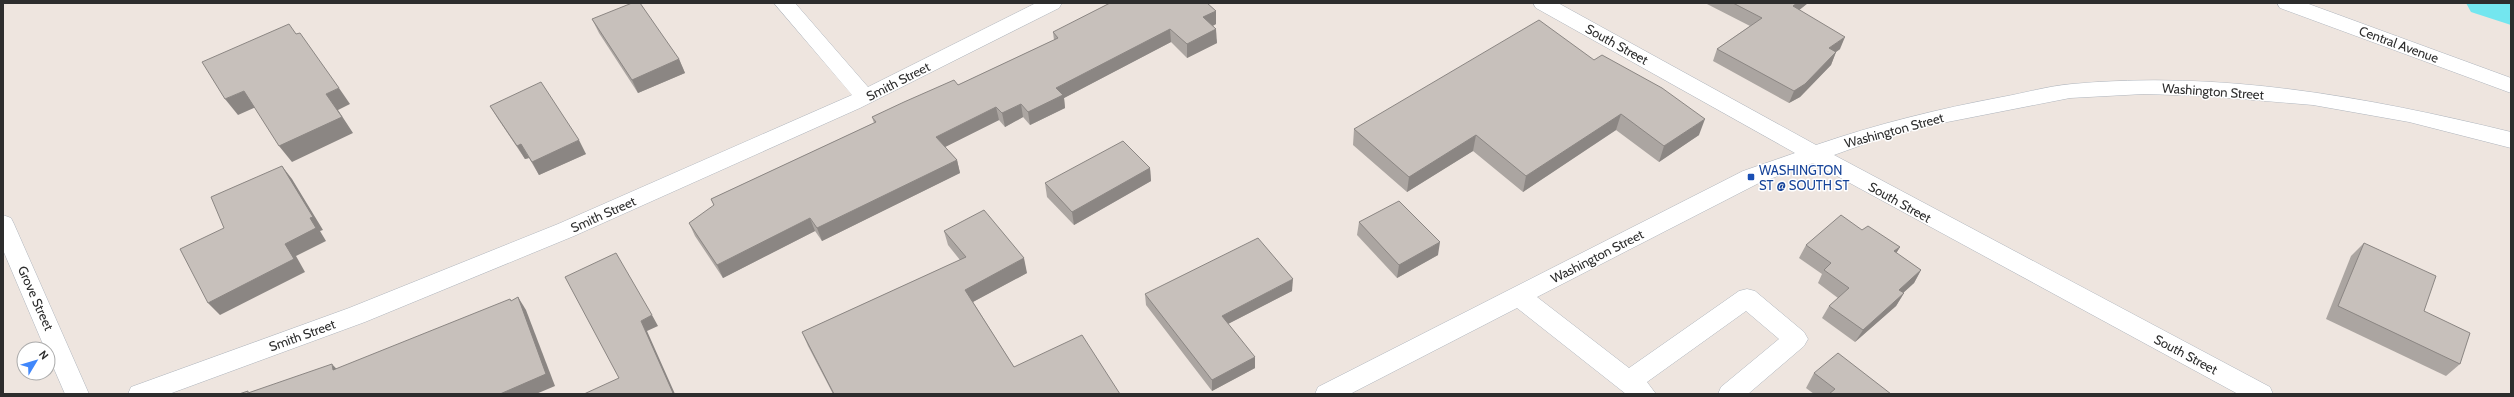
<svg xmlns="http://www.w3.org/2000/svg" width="2514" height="397" font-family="Cabin,sans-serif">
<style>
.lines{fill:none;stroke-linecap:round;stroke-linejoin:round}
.canal{fill:#73e6ef;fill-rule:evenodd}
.minor-casing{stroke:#afb5bd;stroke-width:1}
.minor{fill:#fff;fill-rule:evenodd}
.wall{fill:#aba5a1}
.shaded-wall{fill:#8b8683}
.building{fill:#c7c0bb;stroke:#8b8683}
.transit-dot{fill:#1a4fb4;stroke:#fff;stroke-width:1.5}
.labels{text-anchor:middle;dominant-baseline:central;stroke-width:3;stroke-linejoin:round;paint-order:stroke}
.street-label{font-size:13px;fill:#2d2d2d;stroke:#fff}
.transit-label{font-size:13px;fill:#164399;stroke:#fff;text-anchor:start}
</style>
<rect width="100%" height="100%" fill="#eee5df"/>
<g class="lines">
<path class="canal" d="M2466,3h45v22l-40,-13z"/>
<g class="minor-casing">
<g id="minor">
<path d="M774,3h21l73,84 168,-84h26l-3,5 -199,100 -286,128 -209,86 -196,72h-41l3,-7 218,-79 209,-84 294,-129z"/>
<path d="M1533,3h25l258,142c61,-21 122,-36 186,-48 23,-4 46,-11 70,-13 148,-14 295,13 439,48v16l-102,-26 -96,-17 -107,-9 -62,-2 -74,4 -138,27 -59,16 -39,14 436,232 3,7h-35l-425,-231 -54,20 -222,114 92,71 110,-77 8,-2 8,2 49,41 4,7 -4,7 -56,48h-30l3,-7 58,-48 -33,-28 -99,71 9,12h-30l-109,-86 -167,86h-35l3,-7 425,-216 52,-18 -259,-145z"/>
<path d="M2277,3h29l205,75v15l-231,-85z"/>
<path d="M3,215l8,3 3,6 75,170h-24l-17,-39v-6h-3l-42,-99z"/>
</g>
</g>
<use href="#minor" class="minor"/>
</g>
<g class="wall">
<path d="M1705,3h103l-9,7 41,39 -4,3 -5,13 -31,32 -11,6 -76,-42 4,-12 33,-23z"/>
<path d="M1216,11v13l-3,2 4,17 -30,15 -16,-16 -107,56 1,10 -35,17 -7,-8 -18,10 -6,-7 -54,27 12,13 3,13 -138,68 -7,-10 -92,47 -28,-42 -6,-13 25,-17 -3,-7 163,-76 -2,-6 86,-32 96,-45 -1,-8z"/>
<path d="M592,19l87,40 6,14 -47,20 -39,-60z"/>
<path d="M1594,60l105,75 -40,27 -43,-32 -93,62 -50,-41 -66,41 -54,-47 1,-16z"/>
<path d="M490,106l96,48 -47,21 -10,-17 -4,1 -27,-40z"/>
<path d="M1150,168l1,13 -77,44 -27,-28 -2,-14z"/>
<path d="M1359,222l79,33 -41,23 -40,-43z"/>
<path d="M944,231l83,42 -54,29 41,65 106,27h-287l-25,-48 -6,-14 158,-72 -12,-15z"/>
<path d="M2364,243l60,68 36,53 -14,12 -120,-57 25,-63z"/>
<path d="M1806,245l94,2 -4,6 25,17 -7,13 -11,10h1l-8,13 -41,36 -33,-24 7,-12 9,-8 -20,-15 4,-9 -23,-16z"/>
<path d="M1292,291l-64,33 27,44 -43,23 -66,-86 -1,-11z"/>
<path d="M1814,373l77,21h-77l-8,-6z"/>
</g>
<g class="shaded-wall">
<path d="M1797,3h11l-20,16 5,-13z"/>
<path d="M1216,11v13l-12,6 -1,-13z"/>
<path d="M1170,29l1,13 -107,56 1,10 -35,17 -2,-13 28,-24z"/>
<path d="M1216,29l1,14 -30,15v-14z"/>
<path d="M1845,37l-5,12 -16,12 5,-13z"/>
<path d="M1836,52l-5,13 -31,32 -11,6 5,-12z"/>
<path d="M679,59l6,14 -47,20 -6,-13z"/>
<path d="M339,88l11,16 -12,6 15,23 -61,29 -13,-16 47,-52z"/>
<path d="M244,91l12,16 -18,8 -13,-16z"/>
<path d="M1021,104l2,13 -18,10 -3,-14z"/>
<path d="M996,107l3,13 -60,30 -3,-13z"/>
<path d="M1621,114l-5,16 -93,62 3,-16z"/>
<path d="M1705,119l-6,16 -40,27 5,-16z"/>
<path d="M1476,135l-3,16 -66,41 2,-15z"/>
<path d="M579,140l7,14 -47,21 -7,-13z"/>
<path d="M521,144l8,14 -4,1 -8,-13z"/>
<path d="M957,160l3,13 -138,68 -5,-13z"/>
<path d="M282,166l10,13 31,51 -3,1 6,10 -30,15 9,16 -85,43 -12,-12 77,-59z"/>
<path d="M1150,168l1,13 -77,44 -2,-13z"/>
<path d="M810,218l5,13 -92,47 -6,-13z"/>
<path d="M1440,242l-2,13 -41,23 2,-13z"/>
<path d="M1900,247l-8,13 2,-9z"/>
<path d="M1024,258l3,15 -58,31 -4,-14z"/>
<path d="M1921,270l-7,13 -22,20 7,-13z"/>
<path d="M1293,279l-1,12 -70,36v-11z"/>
<path d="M1904,293l-8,13 -41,36 8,-12z"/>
<path d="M518,297l8,13 29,76 -19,8h-36z"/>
<path d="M652,315l6,11 -11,5 28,63h-5l-29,-73z"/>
<path d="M1255,357v11l-43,23v-11z"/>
<path d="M332,364l11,12 -10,-6z"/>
</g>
<g class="building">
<path d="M632,3h8l39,56 -47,21 -40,-61z"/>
<path d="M1110,3h97l9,8 -13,6 13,12 -29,15 -17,-15 -114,59 7,7 -35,17 -7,-8 -19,9 -6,-6 -60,30 21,23 -140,68 -7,-10 -93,47 -28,-42 25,-18 -3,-6 165,-77 -4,-5 32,-15 50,-22 4,5 100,-47 -5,-6z"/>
<path d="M1733,3h64l-4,3 52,31 -16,11 7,4 -31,32 -11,7 -77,-42 45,-31z"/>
<path d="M1539,20l55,40 8,-5 60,33 43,31 -41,27 -43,-32 -95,62 -50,-41 -67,42 -55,-48z"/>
<path d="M289,24l7,10 4,-1 39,55 -13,6 16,23 -63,29 -35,-55 -19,8 -23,-37z"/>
<path d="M541,82l38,58 -47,22 -11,-18 -4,2 -27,-40z"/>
<path d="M1123,141l27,27 -78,44 -27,-29z"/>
<path d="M282,166l31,51 -3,1 6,10 -31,16 9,15 -86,44 -28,-54 44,-21 -13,-31z"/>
<path d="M1399,201l41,41 -41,23 -40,-43z"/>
<path d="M984,210l40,48 -59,32 49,77 68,-32 38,59h-286l-32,-62 164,-75 -22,-26z"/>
<path d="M1841,215l21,15 6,-4 32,21 -6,4 27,19 -22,20 5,3 -41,37 -34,-24 20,-18 -25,-18 7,-7 -25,-18z"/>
<path d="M1258,238l35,41 -71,37 33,41 -43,23 -67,-86z"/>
<path d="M2364,243l72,33 -12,35 46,22 -10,31 -122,-58z"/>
<path d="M616,253l36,62 -11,6 32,72 -3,1h-86l35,-16 -54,-101z"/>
<path d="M518,297l28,77 -46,20h-261l9,-3v2l84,-29 1,6 177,-71 1,2z"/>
<path d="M1838,353l53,41h-62l6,-5 -21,-16z"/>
</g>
<rect class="transit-dot" x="1747" y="173" width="8" height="8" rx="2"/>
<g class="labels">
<g class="street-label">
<text transform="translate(1617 44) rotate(29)">South Street</text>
<text transform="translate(2399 44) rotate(20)">Central Avenue</text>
<text transform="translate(898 81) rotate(-27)">Smith Street</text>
<text transform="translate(2213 91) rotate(4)">Washington Street</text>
<text transform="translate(1894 130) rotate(-15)">Washington Street</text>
<text transform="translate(1900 202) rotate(29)">South Street</text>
<text transform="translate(603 214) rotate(-24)">Smith Street</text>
<text transform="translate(1597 256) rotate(-27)">Washington Street</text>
<text transform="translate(36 298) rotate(66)">Grove Street</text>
<text transform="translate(302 335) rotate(-20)">Smith Street</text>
<text transform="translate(2186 354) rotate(28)">South Street</text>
</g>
<g class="transit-label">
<text x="1759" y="170">WASHINGTON<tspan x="1759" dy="15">ST @ SOUTH ST</tspan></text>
</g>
</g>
<rect width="2514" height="397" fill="none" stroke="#2d2d2d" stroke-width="8"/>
<g transform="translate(36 361) rotate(52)"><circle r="19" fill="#ffffff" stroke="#ababab"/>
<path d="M0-3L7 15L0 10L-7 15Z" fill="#4087fb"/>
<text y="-6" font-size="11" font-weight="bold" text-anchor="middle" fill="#2d2d2d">N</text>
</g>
</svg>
